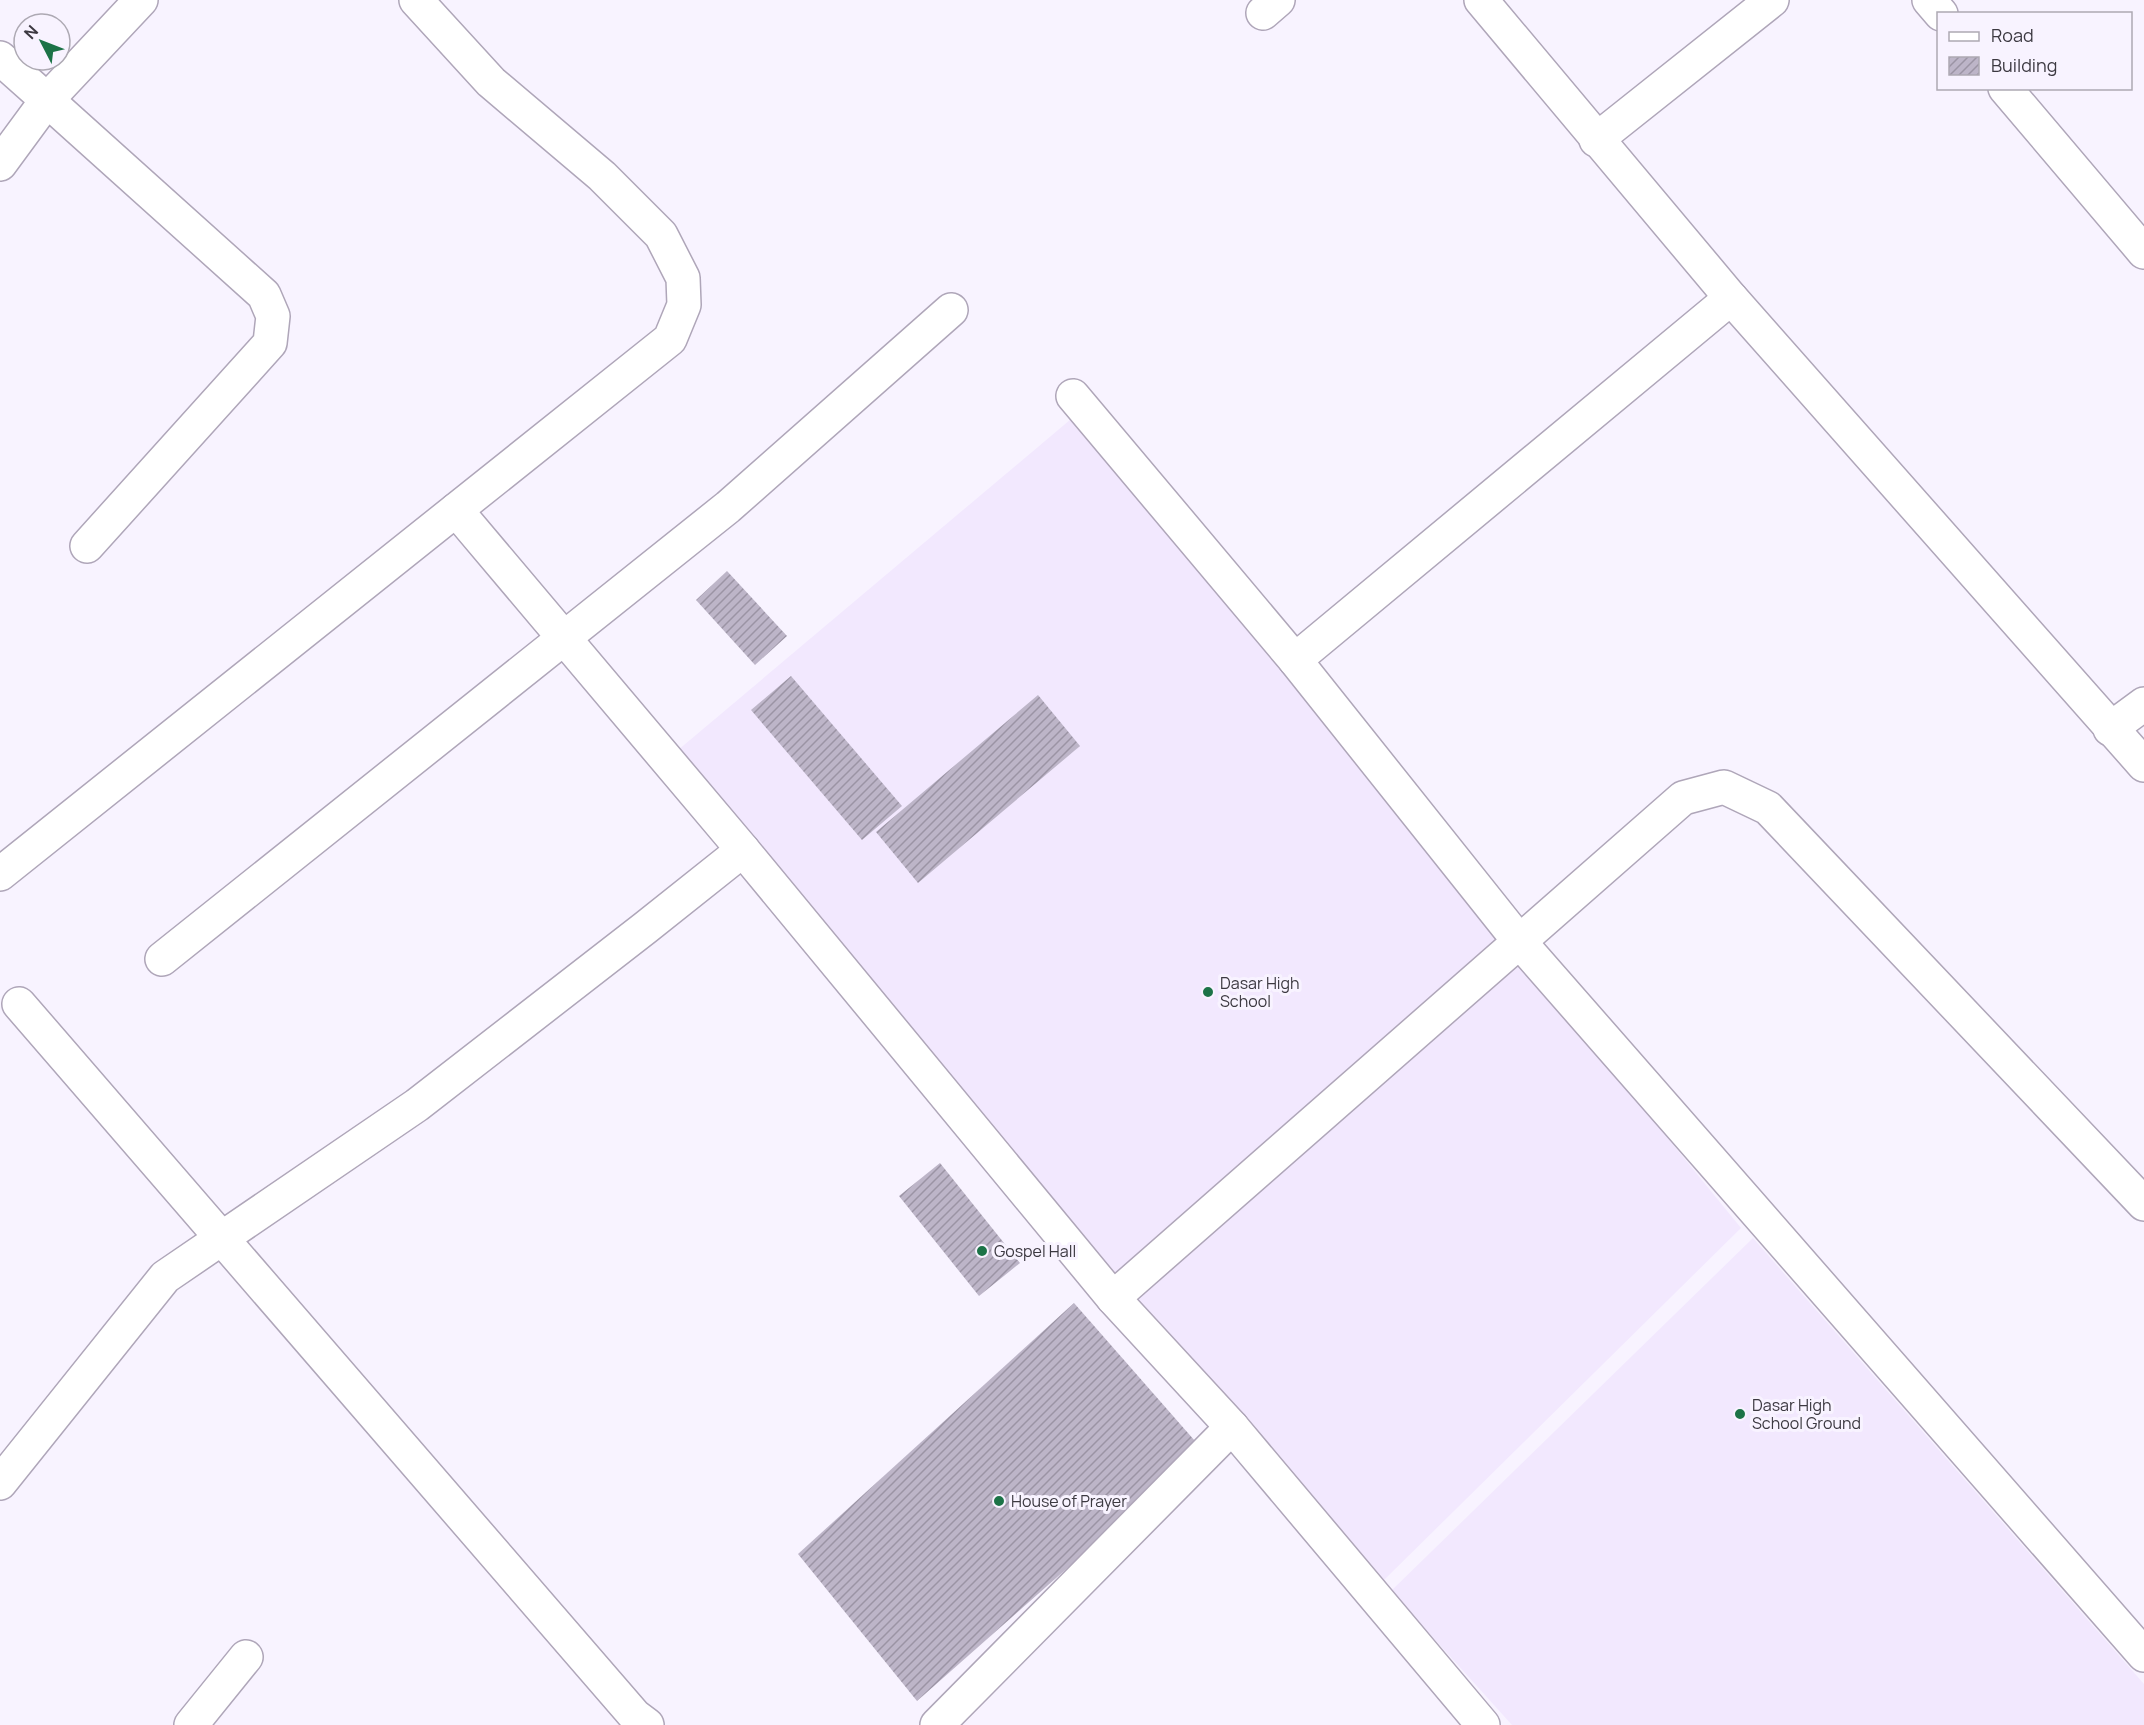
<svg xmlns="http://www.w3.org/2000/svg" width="2144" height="1725" font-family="Manrope,sans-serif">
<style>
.built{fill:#f2e8fe}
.building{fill:url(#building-hatch)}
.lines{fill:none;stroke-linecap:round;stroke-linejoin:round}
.minor-casing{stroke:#afa6b9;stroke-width:36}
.minor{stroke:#fff;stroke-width:33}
.poi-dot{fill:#1c7347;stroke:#f8f3ff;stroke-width:2}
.labels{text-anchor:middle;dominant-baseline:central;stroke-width:6;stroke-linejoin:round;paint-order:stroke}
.poi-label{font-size:16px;fill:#3c3941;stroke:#f8f3ff;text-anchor:start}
</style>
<defs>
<pattern id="building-hatch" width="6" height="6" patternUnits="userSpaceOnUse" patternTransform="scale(1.5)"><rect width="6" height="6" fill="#bdb5c8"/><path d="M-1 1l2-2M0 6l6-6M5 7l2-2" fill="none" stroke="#9b94a4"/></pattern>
</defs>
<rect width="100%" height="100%" fill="#f8f3ff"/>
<g class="built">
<path d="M1077,414l664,814 -357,352 -270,-295 -443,-529z"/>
<path d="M1753,1238l391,446v41h-632l-121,-134z"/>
</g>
<g class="building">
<path d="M727,571l60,65 -32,29 -59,-65z"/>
<path d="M791,676l111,130 -40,34 -111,-130z"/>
<path d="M1038,695l42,51 -162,137 -42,-51z"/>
<path d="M940,1163l80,100 -41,33 -80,-100z"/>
<path d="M1074,1303l128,146 -285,252 -119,-147z"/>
</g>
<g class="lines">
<g class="minor-casing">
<g id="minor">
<path d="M1481,0l250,298 413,467"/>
<path d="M1929,0l12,14"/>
<path d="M1263,13l15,-13"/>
<path d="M0,58l47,42 94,-100"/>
<path d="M2005,88l139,164"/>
<path d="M1596,140l176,-140"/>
<path d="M0,164l47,-64 217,195 9,21 -3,27 -183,203"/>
<path d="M1073,396l222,264 224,281 625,714"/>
<path d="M456,510l287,340 370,448 119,129 251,298"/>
<path d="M1295,660l436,-362"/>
<path d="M2110,729l34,-25"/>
<path d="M0,874l670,-535 14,-34 -1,-27 -22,-43 -59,-59 -111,-94 -75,-82"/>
<path d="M162,959l566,-452 223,-197"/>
<path d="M19,1004l616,712 12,9"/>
<path d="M1113,1298l570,-500 41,-11 44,21 376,396"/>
<path d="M0,1483l165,-206 252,-172 228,-177 98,-78"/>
<path d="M191,1725l55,-68"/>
<path d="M937,1725l295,-298"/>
</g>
</g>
<use href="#minor" class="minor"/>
</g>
<g class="poi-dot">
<circle cx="1208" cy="992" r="6"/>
<circle cx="982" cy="1251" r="6"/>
<circle cx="1740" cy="1414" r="6"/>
<circle cx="999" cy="1501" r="6"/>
</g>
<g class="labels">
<g class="poi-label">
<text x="1220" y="983">Dasar High<tspan x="1220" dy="18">School</tspan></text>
<text x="994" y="1251">Gospel Hall</text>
<text x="1752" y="1405">Dasar High<tspan x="1752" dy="18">School Ground</tspan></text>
<text x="1011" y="1501">House of Prayer</text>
</g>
</g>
<rect x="1937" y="12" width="195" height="78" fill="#f8f3ff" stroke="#ada9b3" stroke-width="1.5"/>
<rect x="1949" y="32" width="30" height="9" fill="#ffffff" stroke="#ada9b3" stroke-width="1.5"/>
<text x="1991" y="42" font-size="18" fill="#3c3941">Road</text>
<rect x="1949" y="57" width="30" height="18" fill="url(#building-hatch)" stroke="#ada9b3" stroke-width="1.5"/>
<text x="1991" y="72" font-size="18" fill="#3c3941">Building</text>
<g transform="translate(42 42) rotate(312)"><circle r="28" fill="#f8f3ff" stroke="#ada9b3" stroke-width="1.5"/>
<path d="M0-4.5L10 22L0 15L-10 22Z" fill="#1c7347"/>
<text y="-9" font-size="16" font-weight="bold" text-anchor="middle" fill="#3c3941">N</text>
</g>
</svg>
